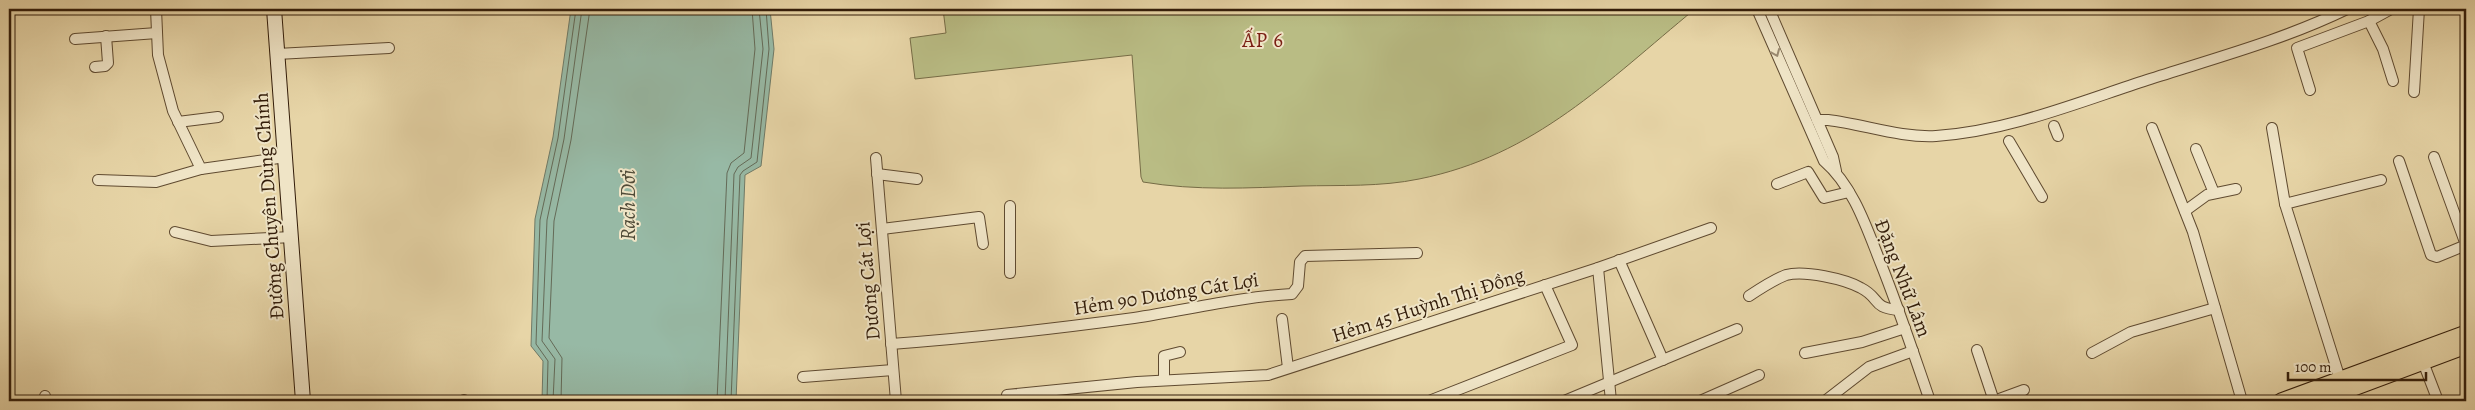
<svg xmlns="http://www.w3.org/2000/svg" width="2475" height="410" font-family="Alegreya,serif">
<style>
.green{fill:#b9bc84;stroke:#766c46}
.water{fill:#97b9a5;stroke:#6f7a67}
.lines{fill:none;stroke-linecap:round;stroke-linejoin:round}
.shore{stroke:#646a57;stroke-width:1}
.street-casing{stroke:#5f4a30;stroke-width:12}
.secondary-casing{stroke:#321c09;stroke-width:16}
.primary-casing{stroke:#321c09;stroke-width:17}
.street{stroke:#efe4c6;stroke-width:10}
.secondary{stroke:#efe4c6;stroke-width:14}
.primary{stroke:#e7d5a7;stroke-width:15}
.oneway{stroke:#9a8a71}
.labels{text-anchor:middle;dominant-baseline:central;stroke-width:4;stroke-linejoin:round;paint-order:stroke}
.street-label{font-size:20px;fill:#321c09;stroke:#efe4c6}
.neighbourhood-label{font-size:21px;letter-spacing:1px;fill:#7a1f14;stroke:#efe4c6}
.water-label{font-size:21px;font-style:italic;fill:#504b38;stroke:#efe4c6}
</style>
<rect width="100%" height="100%" fill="#e7d5a7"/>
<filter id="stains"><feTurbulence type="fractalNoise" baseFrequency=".004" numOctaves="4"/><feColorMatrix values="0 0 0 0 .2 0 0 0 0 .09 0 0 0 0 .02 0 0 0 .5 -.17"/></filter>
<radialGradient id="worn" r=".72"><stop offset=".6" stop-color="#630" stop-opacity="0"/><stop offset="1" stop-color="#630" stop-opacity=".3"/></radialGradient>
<path class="green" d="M943,9h752c-88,72 -160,147 -276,170 -38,8 -79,6 -117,7 -53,2 -106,5 -159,-4l-2,-5 -9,-122 -217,24 -5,-41 36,-5z"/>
<path class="water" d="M571,9h199l4,40 -13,117 -16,9 -9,226h-194l1,-40 -12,-15 4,-127 18,-82z"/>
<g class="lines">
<g class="shore">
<path d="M547,401l1,-40 -12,-17 4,-124 18,-82 18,-129"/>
<path d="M553,401l2,-42 -13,-18 5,-121 17,-81 18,-130"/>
<path d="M561,401l1,-43 -13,-20 5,-117 17,-81 19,-131"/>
<path d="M717,401l10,-228 4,-10 13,-10 11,-104 -3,-40"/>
<path d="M725,401l9,-227 4,-7 13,-9 12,-109 -4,-40"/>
<path d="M731,401l9,-226 3,-4 14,-9 12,-113 -3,-40"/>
</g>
<g class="street-casing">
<g id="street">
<path d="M156,9l2,46 15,56 28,58 85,-12"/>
<path d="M1757,9l67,152c30,26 43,68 57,103 18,45 33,91 49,137"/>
<path d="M1769,9l64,148 3,14"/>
<path d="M2369,21l14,28 10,32"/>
<path d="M75,39l82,-6"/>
<path d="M277,54l112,-6"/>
<path d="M95,67l10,-1 3,-3 -2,-27"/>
<path d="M2310,90l-13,-42 72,-27 22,-12"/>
<path d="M2414,92l5,-83"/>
<path d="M1817,120h11c35,4 72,18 108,16 73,-5 143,-34 211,-56 68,-22 136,-40 200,-71"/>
<path d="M178,122l40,-5"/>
<path d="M2054,126l4,10"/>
<path d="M2152,128l41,104 49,169"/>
<path d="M2272,128l13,76"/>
<path d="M2466,131v1"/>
<path d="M2009,141l33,56"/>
<path d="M2196,149l18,44"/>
<path d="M2434,157l32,88"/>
<path d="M876,158l20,243"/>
<path d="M2399,161l32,94 6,2 29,-12"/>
<path d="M877,174l40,5"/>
<path d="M98,180l58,2 45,-13"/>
<path d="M1777,184l31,-12 16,26 25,-6"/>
<path d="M1010,206v67"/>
<path d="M2185,211l22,-16 29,-6"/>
<path d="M882,229l97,-12 4,27"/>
<path d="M175,232l36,9 81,-4"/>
<path d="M1619,260l44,100"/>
<path d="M1598,268l13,133"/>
<path d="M1749,296c12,-8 24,-16 37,-21 18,-5 59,4 75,13 20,10 10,20 38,22"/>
<path d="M1282,319l6,49"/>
<path d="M891,344c82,-6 162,-15 243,-26 53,-8 105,-21 158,-24l6,-8 2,-24 5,-6 112,-3"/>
<path d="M1977,350l17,51 30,-11"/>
<path d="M1805,353l57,-11 43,-14"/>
<path d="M2092,353l39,-21 84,-24"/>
<path d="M2423,362l15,39"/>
<path d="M803,377l90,-7"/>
<path d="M2340,379l-55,-175 96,-24"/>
<path d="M1164,380v-24l16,-4"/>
<path d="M1007,395l130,-13 131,-7 330,-107 113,-40"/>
<path d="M45,396l1,5"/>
<path d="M464,400v1"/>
<path d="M1429,401l143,-56 -27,-60"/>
<path d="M1564,401l173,-72"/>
<path d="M1700,401l59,-26"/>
<path d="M1825,401l44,-34 44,-16"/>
</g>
</g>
<g class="secondary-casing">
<path id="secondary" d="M274,9l29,392"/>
</g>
<g class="primary-casing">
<g id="primary">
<path d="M2281,401l185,-68"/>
<path d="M2319,401l147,-55"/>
</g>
</g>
<use href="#street" class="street"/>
<use href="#secondary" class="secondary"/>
<use href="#primary" class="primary"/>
</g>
<defs><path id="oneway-chevron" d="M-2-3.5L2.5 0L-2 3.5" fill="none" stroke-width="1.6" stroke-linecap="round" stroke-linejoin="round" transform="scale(1.25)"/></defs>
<use class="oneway" href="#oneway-chevron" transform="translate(1776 53) rotate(67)"/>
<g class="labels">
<g class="street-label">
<text transform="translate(269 206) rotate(-94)">Đường Chuyên Dùng Chính</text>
<text transform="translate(1903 278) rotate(69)">Đặng Nhữ Lâm</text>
<text transform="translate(868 281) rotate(-95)">Dương Cát Lợi</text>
<text transform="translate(1166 294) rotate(-9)">Hẻm 90 Dương Cát Lợi</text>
<text transform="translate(1428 305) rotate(-18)">Hẻm 45 Huỳnh Thị Đồng</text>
</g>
<g class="neighbourhood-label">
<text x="1263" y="40">ẤP 6</text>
</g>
<g class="water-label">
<text transform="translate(628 205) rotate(-90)">Rạch Dơi</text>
</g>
</g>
<rect width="2475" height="410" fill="none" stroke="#e7d5a7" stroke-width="30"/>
<rect x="10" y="10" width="2455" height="390" fill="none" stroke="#321c09" stroke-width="2.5"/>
<rect x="15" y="15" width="2445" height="380" fill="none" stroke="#321c09"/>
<path d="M2288 372v8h138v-8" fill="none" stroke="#321c09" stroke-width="2.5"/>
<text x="2295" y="372" font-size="15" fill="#321c09" stroke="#efe4c6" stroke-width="4" paint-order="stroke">100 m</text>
<rect width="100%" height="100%" filter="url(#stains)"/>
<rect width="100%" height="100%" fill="url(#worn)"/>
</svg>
